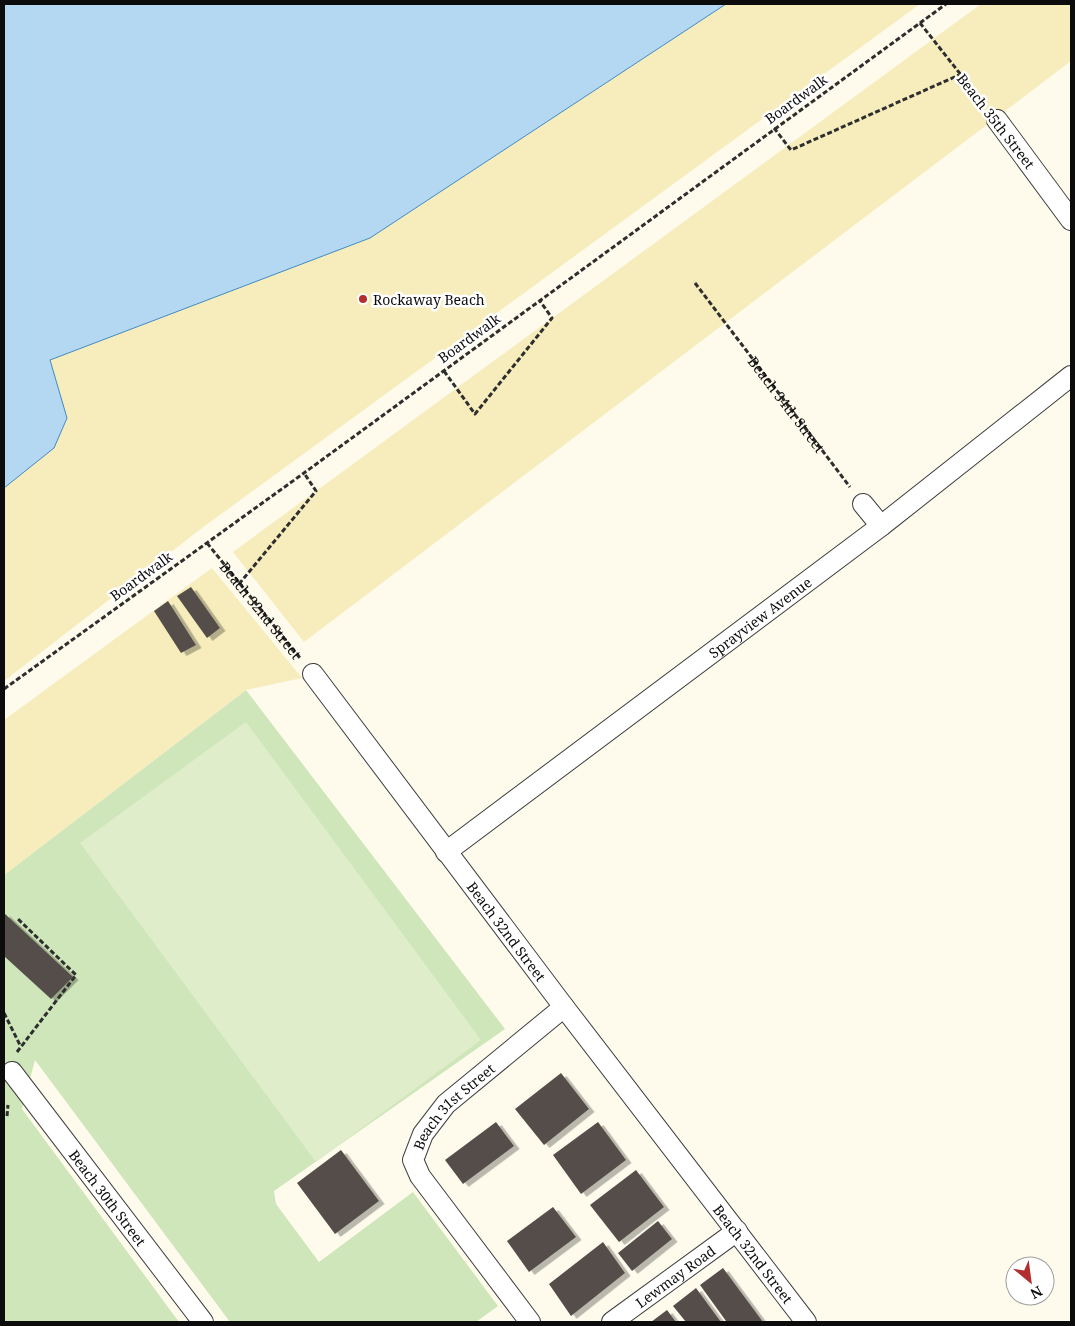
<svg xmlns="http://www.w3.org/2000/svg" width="1075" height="1326" font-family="'Noto Serif',serif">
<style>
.green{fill:#cee6b9}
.sand{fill:#f6ecbc}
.pitch{fill:#e0edca}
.water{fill:#b5d8f2;stroke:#408ac4}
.building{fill:#544e49;filter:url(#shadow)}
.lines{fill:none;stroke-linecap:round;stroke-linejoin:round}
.minor-casing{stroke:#3f3f3f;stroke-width:22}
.path{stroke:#2e2e2e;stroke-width:3;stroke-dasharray:5 2.5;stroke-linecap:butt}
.minor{stroke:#fff;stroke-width:20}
.poi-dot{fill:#b22e2f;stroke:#fff;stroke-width:2}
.labels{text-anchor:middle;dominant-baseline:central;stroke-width:5;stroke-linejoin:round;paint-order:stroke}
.street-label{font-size:14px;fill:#0c0c0c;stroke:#fff}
.poi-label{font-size:14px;fill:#0c0c0c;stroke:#fff;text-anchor:start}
</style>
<defs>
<filter id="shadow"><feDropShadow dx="5.5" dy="3" stdDeviation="0" flood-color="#0004"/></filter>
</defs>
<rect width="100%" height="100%" fill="#fefbec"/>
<path class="green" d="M246,690l259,339 -231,162 2,13 43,58 94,-70 85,114 -22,16h-246l-195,-262 -13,49 157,213h-175v-447z"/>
<g class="sand">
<path d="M726,4h194l-718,524 -198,153v-193l50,-40 13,-30 -18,-58 321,-122z"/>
<path d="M981,4h90v57l-767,581 -71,-90z"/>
<path d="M212,568l90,110 -56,12 -242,185v-155z"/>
</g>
<path class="pitch" d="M246,722l235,318 -165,122 -236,-319z"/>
<path class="water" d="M4,4h722l-356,234 -320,122 17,58 -13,30 -50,40z"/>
<g class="building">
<path d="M191,587l29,41 -13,10 -30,-42z"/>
<path d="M168,601l28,44 -15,8 -27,-42z"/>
<path d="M4,913l69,64 -22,22 -47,-43z"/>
<path d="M561,1073l28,36 -45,36 -29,-36z"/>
<path d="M496,1122l18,24 -51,38 -18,-24z"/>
<path d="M598,1122l28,38 -45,34 -28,-39z"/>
<path d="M341,1150l38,51 -44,33 -38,-51z"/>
<path d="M636,1170l28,37 -45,35 -29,-37z"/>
<path d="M553,1207l23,30 -47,35 -22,-31z"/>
<path d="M658,1221l14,18 -40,32 -14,-18z"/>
<path d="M603,1242l22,31 -54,43 -22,-32z"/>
<path d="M723,1268l26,35 14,19 -37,-1 -26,-36z"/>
<path d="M696,1288l25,34h-35l-13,-16z"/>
<path d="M667,1310l9,12h-25z"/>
</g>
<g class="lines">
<g class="minor-casing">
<g id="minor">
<path d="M997,120l74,100"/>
<path d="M863,504l18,22"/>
<path id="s3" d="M313,674l251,333 242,315"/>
<path id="s4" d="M446,852l435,-326 190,-150"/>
<path id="s5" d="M12,1072l191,250"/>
<path id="s6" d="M530,1322l-110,-146 -7,-16 10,-26 23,-30 118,-97"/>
<path id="s7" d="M612,1322l125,-91"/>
</g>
</g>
<g class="path">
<path d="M920,23l64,81"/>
<path d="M774,128l17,22 168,-75"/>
<path id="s1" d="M695,283l155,204"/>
<path d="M444,371l31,43 77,-96 -12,-17"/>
<path id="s2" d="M207,543l93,115"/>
<path d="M239,584l77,-93 -12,-18"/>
<path d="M4,689l300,-216 642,-469"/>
<path d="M4,1013l16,32"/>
<path d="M17,1052l59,-77 -58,-56"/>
<path d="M7,1116l1,-11"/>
</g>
<use href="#minor" class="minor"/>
</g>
<circle class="poi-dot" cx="363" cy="299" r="5"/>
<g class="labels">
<g class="street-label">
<text transform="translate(796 99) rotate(-36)">Boardwalk</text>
<text transform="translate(996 121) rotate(52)">Beach 35th Street</text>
<text transform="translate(469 338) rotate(-36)">Boardwalk</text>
<text stroke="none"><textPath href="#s1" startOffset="152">Beach 34th Street</textPath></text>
<text transform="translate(141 576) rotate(-36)">Boardwalk</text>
<text stroke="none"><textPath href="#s2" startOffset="86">Beach 32nd Street</textPath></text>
<text stroke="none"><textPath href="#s4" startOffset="392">Sprayview Avenue</textPath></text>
<text stroke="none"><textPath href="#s3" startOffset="322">Beach 32nd Street</textPath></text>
<text stroke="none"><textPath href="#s6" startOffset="269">Beach 31st Street</textPath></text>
<text stroke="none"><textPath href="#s5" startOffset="158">Beach 30th Street</textPath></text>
<text stroke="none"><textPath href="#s3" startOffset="728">Beach 32nd Street</textPath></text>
<text stroke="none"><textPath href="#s7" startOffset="78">Lewmay Road</textPath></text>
</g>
<g class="poi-label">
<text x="373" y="299">Rockaway Beach</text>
</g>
</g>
<rect width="1075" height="1326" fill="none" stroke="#0c0c0c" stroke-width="10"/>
<g transform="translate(1030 1281) rotate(151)"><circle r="24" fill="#ffffff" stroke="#9e9e9e"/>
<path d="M0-4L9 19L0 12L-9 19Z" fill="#b22e2f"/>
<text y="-8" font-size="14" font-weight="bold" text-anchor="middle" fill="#0c0c0c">N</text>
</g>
</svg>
